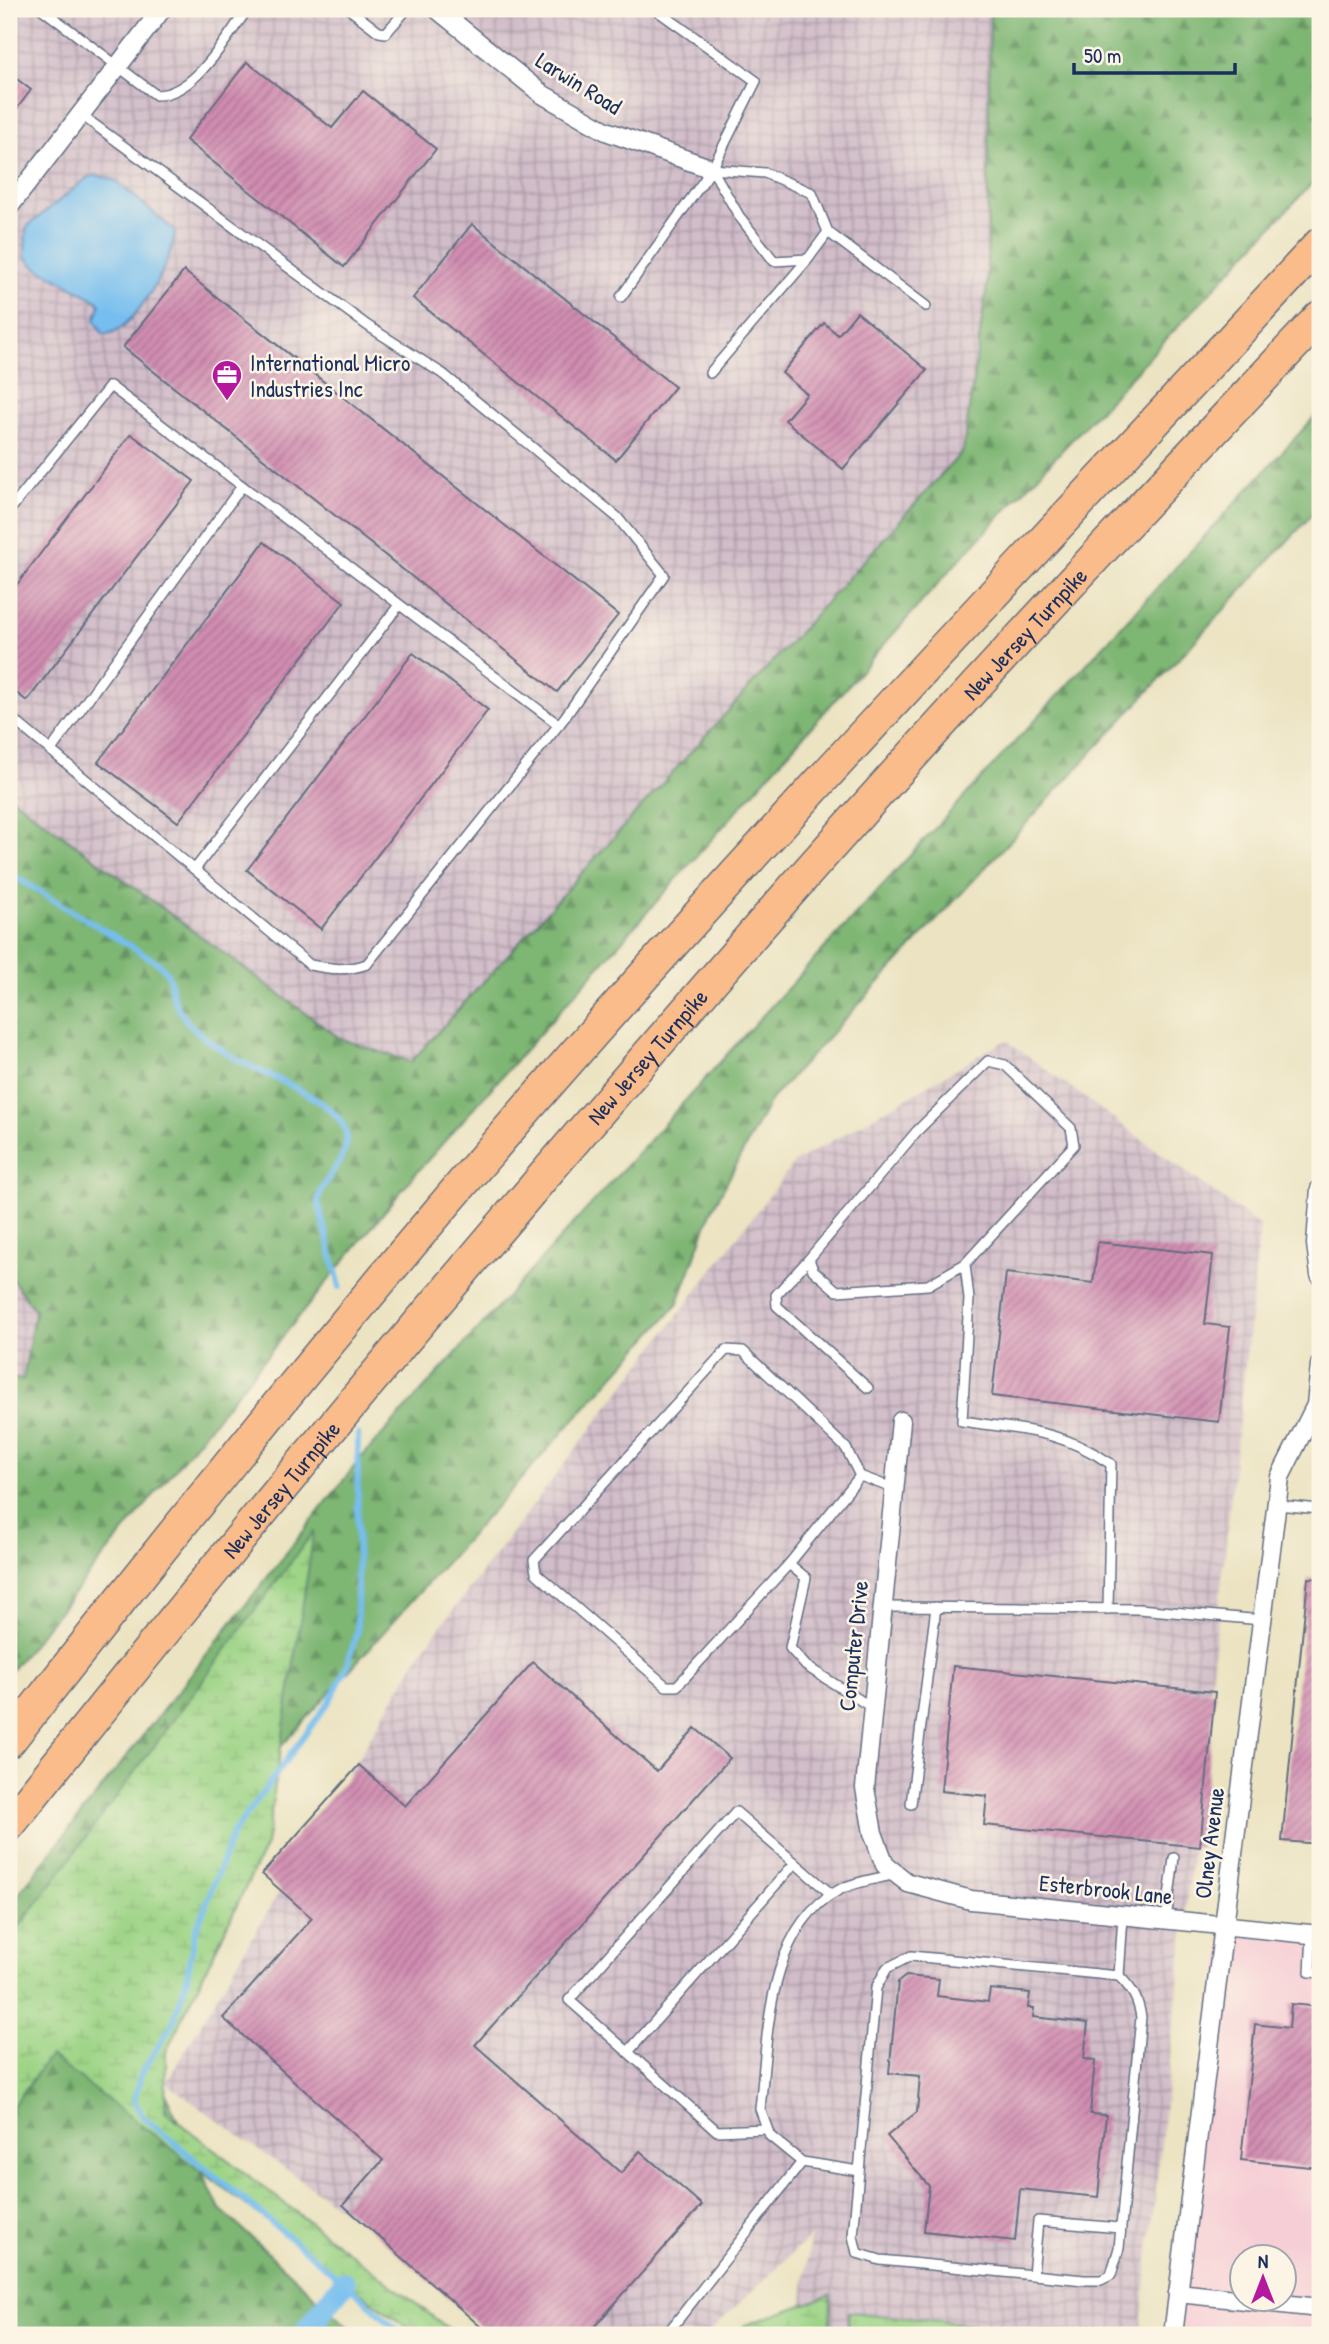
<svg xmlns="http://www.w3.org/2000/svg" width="1329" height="2344" font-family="'Patrick Hand',sans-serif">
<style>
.built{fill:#f6cfd6;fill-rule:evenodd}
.industrial{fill:url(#industrial-grid)}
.forest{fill:url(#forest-firs);stroke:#4c7268;stroke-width:2}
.wetland{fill:url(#wetland-marsh);stroke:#5c8272;stroke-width:2}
.park{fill:url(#park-tufts);stroke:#5c8272;stroke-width:2}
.water{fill:#76beef;stroke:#4876a6;stroke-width:2}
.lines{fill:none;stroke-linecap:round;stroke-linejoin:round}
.stream{stroke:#76beef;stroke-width:6}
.canal{stroke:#76beef;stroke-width:23}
.building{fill:url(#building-hatch)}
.lane-casing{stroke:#646e81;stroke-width:12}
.street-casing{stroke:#646e81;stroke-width:21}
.highway-casing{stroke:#646e81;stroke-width:35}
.lane{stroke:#fff;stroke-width:9}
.street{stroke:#fff;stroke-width:18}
.highway{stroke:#f9bc8a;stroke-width:32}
.labels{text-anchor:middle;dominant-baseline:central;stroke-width:5;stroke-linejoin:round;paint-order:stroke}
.street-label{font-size:23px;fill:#1b2f5e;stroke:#fcf5e5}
.poi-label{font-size:23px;fill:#1b2f5e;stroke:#fcf5e5;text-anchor:start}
</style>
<defs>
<pattern id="industrial-grid" width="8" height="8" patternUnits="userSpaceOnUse" patternTransform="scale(1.75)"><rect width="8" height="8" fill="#d1bdc9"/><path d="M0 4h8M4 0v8" fill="none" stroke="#a99aa6"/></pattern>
<pattern id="forest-firs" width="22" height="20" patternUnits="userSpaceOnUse" patternTransform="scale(1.75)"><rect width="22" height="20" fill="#7eb673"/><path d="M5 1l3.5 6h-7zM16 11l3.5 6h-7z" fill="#669462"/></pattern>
<pattern id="wetland-marsh" width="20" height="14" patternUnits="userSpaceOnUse" patternTransform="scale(1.75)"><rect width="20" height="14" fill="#9dd486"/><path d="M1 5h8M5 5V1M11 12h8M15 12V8" fill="none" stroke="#87b676"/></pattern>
<pattern id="park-tufts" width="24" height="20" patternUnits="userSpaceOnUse" patternTransform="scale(1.75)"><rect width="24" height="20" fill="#9dd486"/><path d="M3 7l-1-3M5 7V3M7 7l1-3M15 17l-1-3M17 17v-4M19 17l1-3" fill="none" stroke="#87b676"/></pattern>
<pattern id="building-hatch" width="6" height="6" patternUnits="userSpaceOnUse" patternTransform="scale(1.75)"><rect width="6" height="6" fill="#d18db1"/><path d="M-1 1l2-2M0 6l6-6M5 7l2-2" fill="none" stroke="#a97493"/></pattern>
</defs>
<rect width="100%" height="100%" fill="#fcf5e5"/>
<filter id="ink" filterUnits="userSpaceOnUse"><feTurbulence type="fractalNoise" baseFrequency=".0143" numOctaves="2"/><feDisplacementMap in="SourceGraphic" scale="14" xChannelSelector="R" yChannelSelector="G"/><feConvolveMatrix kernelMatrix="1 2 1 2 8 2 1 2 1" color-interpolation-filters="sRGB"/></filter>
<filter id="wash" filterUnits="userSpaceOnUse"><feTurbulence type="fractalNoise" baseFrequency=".00686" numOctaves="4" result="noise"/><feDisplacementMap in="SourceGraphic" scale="28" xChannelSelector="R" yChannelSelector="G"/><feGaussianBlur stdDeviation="1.57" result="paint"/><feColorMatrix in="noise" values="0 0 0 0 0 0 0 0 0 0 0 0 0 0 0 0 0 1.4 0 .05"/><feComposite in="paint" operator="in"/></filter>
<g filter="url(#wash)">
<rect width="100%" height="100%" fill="#ebe3c1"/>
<path class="built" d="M1223,1926l97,10v399h-141zM1242,2256h42v42h-42z"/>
<g class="industrial">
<path d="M9,9h981l-3,277 -24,165 -552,611 -70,-23 -332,-243z"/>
<path d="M1006,1040l254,186 -120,1109h-341l11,-99 -104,99h-189l-351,-252 255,-431 373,-489z"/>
<path d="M9,1275l26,35 -12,71 -14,-3z"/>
</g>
<g class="forest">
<path d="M990,9h330v166l-362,386 -547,618 -402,494v-295l14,2 12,-70 -26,-35v-479l332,243 70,23 552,-611 24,-165z"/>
<path d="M1320,411v95l-549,593 -59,111 -35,95 -443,494 -95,239 80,170 138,127h-348v-429l352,-448 390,-430z"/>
</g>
<g class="wetland">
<path d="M314,1531l-48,314 -100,207 -1,60 292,223h-40l-367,-279 -41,55v-170z"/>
<path d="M831,2295l-1,40h-93l8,-10z"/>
</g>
<path class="park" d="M849,2312l120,12 -1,11h-121z"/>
<path class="water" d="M96,175l19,5 60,51c0,25 -42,106 -72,103l-8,-14 5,-15 -4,-5 -62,-34 -9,-10 1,-26 3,-5 58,-47z"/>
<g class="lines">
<g class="stream">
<path d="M9,873l151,91c15,16 8,22 15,38 10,24 37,42 58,55 27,17 108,43 113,77 4,27 -25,43 -28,68l22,85"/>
<path d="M358,1434l-1,198 -11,37 -17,33 -96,131 -38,100 -9,49 -13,41 -32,51 -7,27 9,16 219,180 40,38"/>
</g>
<path class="canal" d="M303,2335l41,-52"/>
</g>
<g id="blocks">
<g class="building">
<path d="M247,62l85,66 31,-37 73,58 -92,118 -158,-127z"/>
<path d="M9,73l22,17 -22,29z"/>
<path d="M472,224l203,163 -59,73 -203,-162z"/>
<path d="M184,271l434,344 -61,77 -434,-345z"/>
<path d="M857,312l70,58 -84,99 -58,-49 22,-26 -25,-21 42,-50 14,12z"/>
<path d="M131,434l63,47 -167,220 -18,-14v-92z"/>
<path d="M264,542l80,60 -166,220 -80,-60z"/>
<path d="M413,653l75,57 -167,219 -74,-59z"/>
<path d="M1098,1242l115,13 -8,69 25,3 -11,95 -227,-26 14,-123 87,10z"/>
<path d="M1308,1578l12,1v265l-38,-3z"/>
<path d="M533,1662l124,109 38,-43 35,30 -255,287 146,128 19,-22 62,54 -115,130h-97l-147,-130 40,-45 -160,-142 89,-100 -50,-44 97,-109 46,41z"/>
<path d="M953,1666l262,26 -15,155 -216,-22 3,-29 -46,-5z"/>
<path d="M906,1976l33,3 -2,17 51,6 2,-13 40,4 -2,15h6l-1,9 55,6 -4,36 11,1 -5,54 16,1 -8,82 -78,-8 -5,52 -91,-10 5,-45 -42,-50 30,-24 3,-36 -31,-3 9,-91z"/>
<path d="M1291,2004l29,3v161l-79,-8 14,-136 34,4z"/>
</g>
</g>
</g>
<g filter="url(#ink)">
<use href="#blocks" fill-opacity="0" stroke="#646e81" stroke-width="2"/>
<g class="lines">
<g class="lane-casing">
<g id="lane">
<path d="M42,9l114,86c40,0 69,-57 92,-86"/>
<path d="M349,9l30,23 7,1 21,-24"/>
<path d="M712,169l53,4 47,20 16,39 -20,27 -34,2 -35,-45z"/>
<path d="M828,232l98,74"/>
<path d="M621,297l91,-128 44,-88 -101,-72"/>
<path d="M710,373l98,-114"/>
<path d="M9,511l101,-125 449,339"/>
<path d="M9,716l301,249c21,4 37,6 57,-1l198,-247 99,-142 -47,-58 -174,-143 -75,-48 -288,-212"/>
<path d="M51,750l191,-264"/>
<path d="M195,869l204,-264"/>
<path d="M988,1061l17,4 66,63 3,17 -109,119 -37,21 -91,6 -24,-21 -4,-11 108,-128z"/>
<path d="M809,1259l-33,36 1,11 91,82"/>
<path d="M965,1264l4,35 -7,122c59,9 98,8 149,43l-3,145"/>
<path d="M1277,1505l43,4"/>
<path d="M789,1564l71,-88"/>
<path d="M882,1607l257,2 123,11"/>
<path d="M871,1707l-65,-41 -16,-18 16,-70 -17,-14 -112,122h-11l-130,-113 -2,-13 192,-210 17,1 103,97 14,28 35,13"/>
<path d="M911,1804l25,-197"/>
<path d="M1166,1920l8,-62"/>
<path d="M1312,1934l-2,38 10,1"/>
<path d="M911,1956l208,20c13,13 19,22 22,41l-22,231 -8,27 -10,5h-17l-204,-20 -23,-7 -4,-17 23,-248 11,-20z"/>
<path d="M1119,1976l4,-60"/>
<path d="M628,2052l167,-189"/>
<path d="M765,2129l-48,2 -148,-131 167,-188 95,82"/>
<path d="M859,2171l-57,-9 -32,-26 -10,-27c8,-71 6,-181 79,-219 17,-9 39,-11 57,-16"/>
<path d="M1033,2275l5,-54 82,7"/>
<path d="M666,2335l136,-173"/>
</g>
</g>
<g class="street-casing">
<g id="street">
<path d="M437,9l105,85 64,37 106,38"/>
<path d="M9,207l153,-198"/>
<path d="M1320,1189l-4,55 4,31"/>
<path d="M901,1421l-36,367 8,45 12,32 23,18 63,17 349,35"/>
<path d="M1178,2293l142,15"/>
<path d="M1173,2335l107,-858 36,-72 4,-40"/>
</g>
</g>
<g class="highway-casing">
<g id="highway">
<path d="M9,1741c142,-181 286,-360 435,-536 280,-330 582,-643 876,-961"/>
<path id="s1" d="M9,1825c249,-315 508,-622 773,-924 175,-199 357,-391 538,-584"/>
</g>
</g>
<use href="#lane" class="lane"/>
<use href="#street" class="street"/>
<use href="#highway" class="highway"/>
</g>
</g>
<defs>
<g id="office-pin" transform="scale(1.575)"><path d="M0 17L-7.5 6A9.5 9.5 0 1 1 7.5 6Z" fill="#b5179e" stroke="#fcf5e5"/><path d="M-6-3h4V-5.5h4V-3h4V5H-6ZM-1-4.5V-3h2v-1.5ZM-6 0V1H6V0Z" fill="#fff"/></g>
</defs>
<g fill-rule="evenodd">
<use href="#office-pin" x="227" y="375"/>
</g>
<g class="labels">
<g class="street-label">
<text transform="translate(579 83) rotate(32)">Larwin Road</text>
<text stroke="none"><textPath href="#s1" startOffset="1566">New Jersey Turnpike</textPath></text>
<text stroke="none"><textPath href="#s1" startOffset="999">New Jersey Turnpike</textPath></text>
<text stroke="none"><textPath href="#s1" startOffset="432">New Jersey Turnpike</textPath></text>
<text transform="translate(853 1646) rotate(-84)">Computer Drive</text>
<text transform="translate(1209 1843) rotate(-83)">Olney Avenue</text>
<text transform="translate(1106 1889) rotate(6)">Esterbrook Lane</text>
</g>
<g class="poi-label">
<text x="250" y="362">International Micro<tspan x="250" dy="26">Industries Inc</tspan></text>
</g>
</g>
<rect width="1329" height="2344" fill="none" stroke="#fcf5e5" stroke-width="35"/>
<g transform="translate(1263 2278)"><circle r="33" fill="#fcf5e5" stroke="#a2a6af" stroke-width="2"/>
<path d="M0-5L12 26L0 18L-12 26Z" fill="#b5179e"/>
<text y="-10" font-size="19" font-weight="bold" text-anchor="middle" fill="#1b2f5e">N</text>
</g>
<path d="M1074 63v10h161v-10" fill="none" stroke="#1b2f5e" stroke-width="3.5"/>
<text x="1084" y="63" font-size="21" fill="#1b2f5e" stroke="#fcf5e5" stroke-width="5" paint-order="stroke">50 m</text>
</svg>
